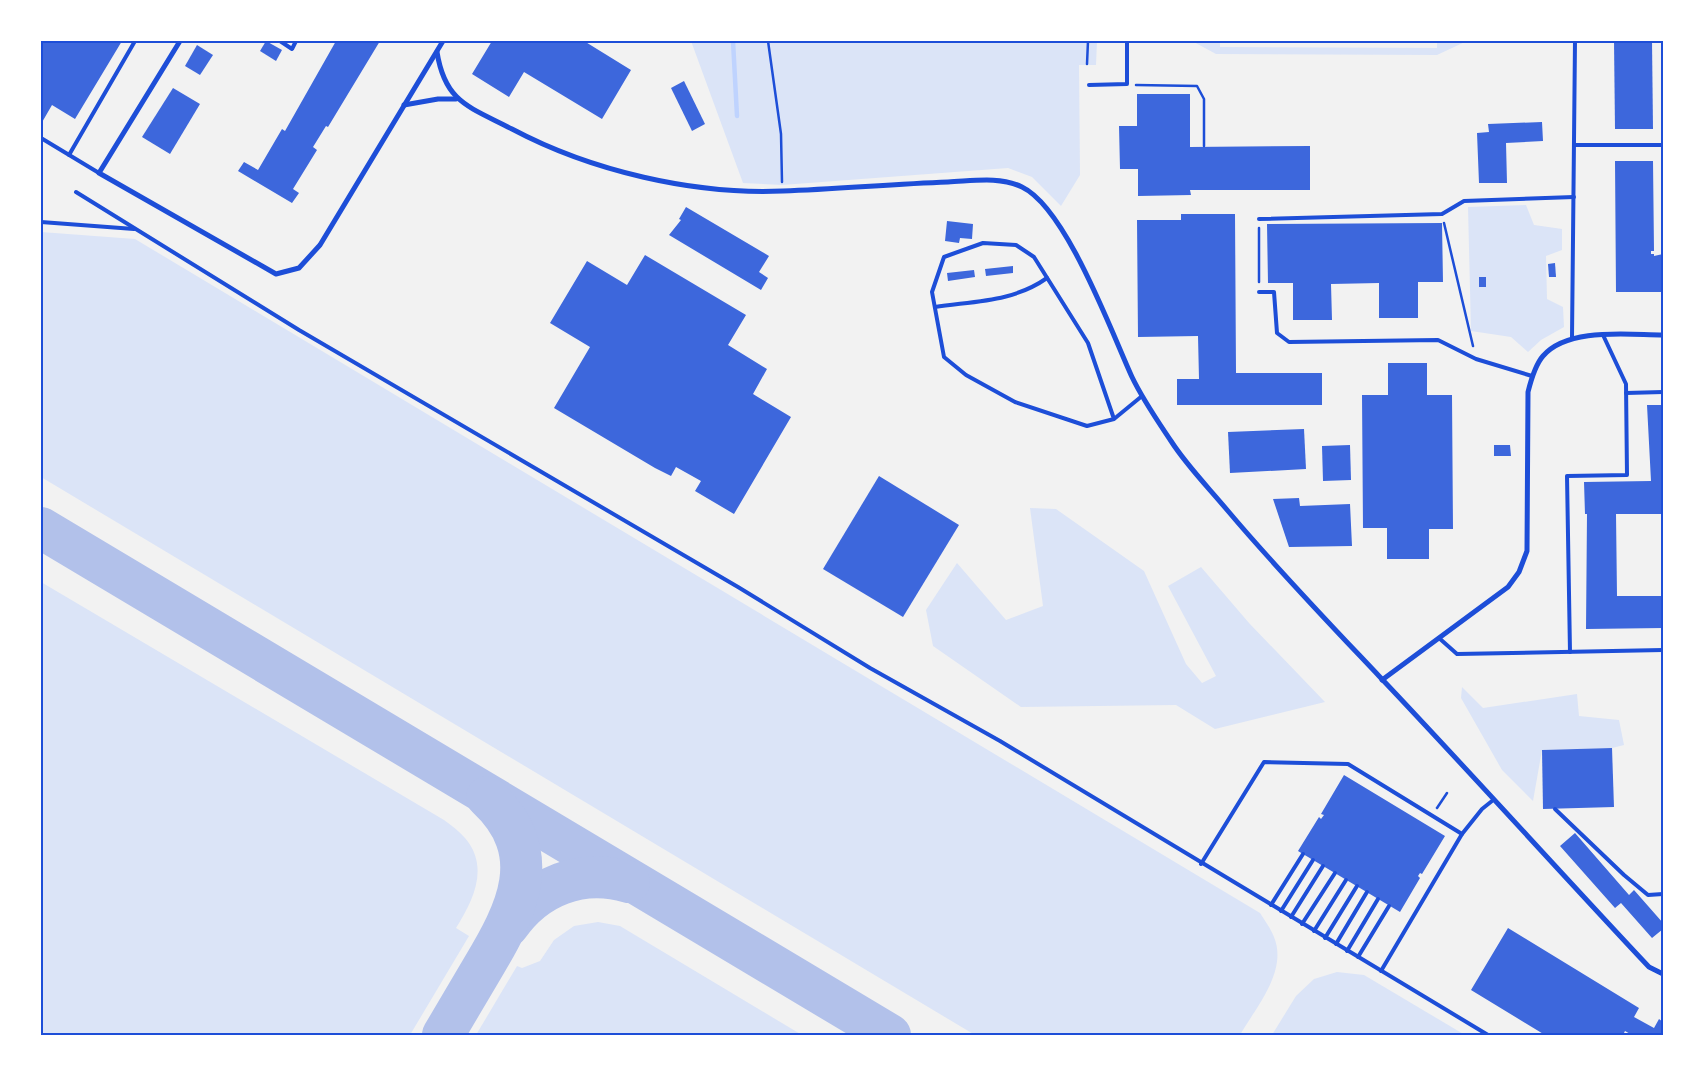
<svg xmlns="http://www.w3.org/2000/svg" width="1704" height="1076" font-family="'Times New Roman',serif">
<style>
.green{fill:#dbe4f7}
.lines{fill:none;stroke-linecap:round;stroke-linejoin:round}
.stream{stroke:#bfd3fe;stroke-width:4.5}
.taxiway{stroke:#b2c1ea;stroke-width:42}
.building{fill:#3d67dc}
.path{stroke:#1d4ed8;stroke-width:2.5}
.service{stroke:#1d4ed8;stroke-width:4}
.minor{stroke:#1d4ed8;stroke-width:5}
.neatline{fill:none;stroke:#1d4ed8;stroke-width:2}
</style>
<rect width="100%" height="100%" fill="#f2f2f2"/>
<g class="green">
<path d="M691,41h406l-1,24h-17l1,110 -19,31 -29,-29 -24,-9 -226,17 -39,-2z"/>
<path d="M1192,41h28v6l217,1v-7h30l-30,14 -221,-1z"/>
<path d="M1526,205l8,20 28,4v21l-16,6 1,43 16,8 1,20 -23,13 -13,12 -17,-15 -40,-6 -3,-124z"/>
<path d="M41,232l94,7 1125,674c5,8 11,16 14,24 14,34 -18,70 -34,98h-265l-934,-558z"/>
<path d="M1030,508l26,1 88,62 42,93 16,19 14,-7 -48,-90 33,-19 48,56 76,79 -110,27 -39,-24 -155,2 -88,-61 -7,-36 31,-47 49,57 37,-14z"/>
<path d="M41,582l403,238c7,5 15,11 21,18 25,29 8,63 -9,90l13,8 -59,99h-369z"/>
<path d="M1462,687l21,21 94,-14 2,22 40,4 5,25 -12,3 -70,2 -9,51 -31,-31 -41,-72z"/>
<path d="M598,922l22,4 182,109h-326l41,-69 5,2 18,-7 14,-21 20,-14z"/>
<path d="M1337,972l27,3 101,60h-193l24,-39 18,-17z"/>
</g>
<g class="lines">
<path class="stream" d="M733,41l4,75"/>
<g class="taxiway">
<path d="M41,528l849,507"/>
<path d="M508,926c28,-40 73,-58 121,-44"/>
<path d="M443,1035c13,-22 26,-44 39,-66 35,-58 65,-116 5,-172"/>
</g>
</g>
<g class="building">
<path d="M41,41h81l-47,78 -23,-14 -11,19z"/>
<path d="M266,41l16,9 -6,11 -16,-10z"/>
<path d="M336,41h44l-52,86 -2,-1 -13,21 4,3 -24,39 6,4 -7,10 -54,-32 6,-9 14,8 24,-41 3,2z"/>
<path d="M492,41h92l47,29 -29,49 -78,-47 -15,25 -37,-23z"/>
<path d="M1614,41h38l1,88h-38z"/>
<path d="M197,45l16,10 -13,20 -15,-9z"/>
<path d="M684,81l21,43 -13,7 -21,-43z"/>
<path d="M173,88l27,16 -30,50 -28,-17z"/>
<path d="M1137,94h53v53l120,-1v44h-120l1,5 -53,1v-27h-18l-1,-43h18z"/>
<path d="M1542,122l1,19 -37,2 1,40h-28l-2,-50 12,-1 -1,-8z"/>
<path d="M1615,161h38l1,90h-3v3h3v2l9,-2v38h-47z"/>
<path d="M686,207l83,49 -10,16 9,6 -7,12 -92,-55 12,-15 -2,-1z"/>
<path d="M1181,214h54l1,159h86v32h-145v-26h22l-1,-43 -60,1 -1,-117h44z"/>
<path d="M947,221l26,3 -1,15 -12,-1 -1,5 -14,-2z"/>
<path d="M1442,223l1,59h-25v36h-39v-35l-48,1 1,36h-39v-37h-25l-1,-59z"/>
<path d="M645,255l101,60 -18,30 39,24 -14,25 38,23 -57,97 -39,-23 6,-10 -25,-14 -5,9 -16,-8 -101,-60 36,-61 -40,-24 37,-62 40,24z"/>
<path d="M1555,263l1,14h-7l-1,-13z"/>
<path d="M1013,266v7l-27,3 -1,-7z"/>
<path d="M974,270l1,7 -27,4 -1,-8z"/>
<rect x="1479" y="277" width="7" height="10"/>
<path d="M1388,363h39v32h25l1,134h-24v30h-42v-31h-24l-1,-133h26z"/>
<path d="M1647,405h16v109h-47l1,82h46v32l-77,1 1,-115h-2l-1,-32 67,-1z"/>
<path d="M1304,429l2,40 -76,4 -2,-41z"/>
<path d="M1350,445l1,35 -28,1 -1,-35z"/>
<path d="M1494,445h16l1,11h-17z"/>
<path d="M879,476l80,49 -56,92 -80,-48z"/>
<path d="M1299,498l1,8 50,-2 2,42 -63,1 -16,-48z"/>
<path d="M1612,748l2,59 -71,2 -1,-59z"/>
<path d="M1344,775l101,61 -23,38 -2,-1 -2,3 2,2 -20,34 -102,-61 21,-34 2,2 3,-4 -3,-1z"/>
<path d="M1575,833l54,62 5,-5 29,33v6l-11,9 -31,-35 -6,5 -55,-62z"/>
<path d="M1508,928l131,80 -5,9 20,11 5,-9 4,3v13h-31l-7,-4 -2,4h-78l-74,-45z"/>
</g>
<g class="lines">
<g class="path">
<path d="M768,41l13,93 1,48"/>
<path d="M1087,64l1,-23"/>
<path d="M1136,85l61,1 7,13v47"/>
<path d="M1444,223l29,123"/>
<path d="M1259,228v54"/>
<path d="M1437,808l10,-15"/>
</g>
<g class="service">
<path d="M280,41l12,8 4,-8"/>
<path d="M1089,85l38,-1v-43"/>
<path d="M41,138l58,35"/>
<path d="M1574,145h89"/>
<path d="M69,155l66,-114"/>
<path d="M76,192l223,138 439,257 132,81 130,73 488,294"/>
<path d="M1259,219l183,-5 22,-13 110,-4"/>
<path d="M41,222l93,7"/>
<path d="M1259,292h15l3,41 12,9 149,-2 38,19 56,17"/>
<path d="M935,307c40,-6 78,-5 112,-29"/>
<path d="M1572,338l3,-297"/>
<path d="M1626,393l37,-1"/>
<path d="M1114,419l-26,-76 -54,-86 -18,-12 -33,-2 -39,14 -12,35 12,65 22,18 49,27 72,24 27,-7 28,-23"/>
<path d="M1439,638l18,16 206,-4"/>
<path d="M1570,652l-3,-176 60,-1 -1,-91 -23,-49"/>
<path d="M1555,809l69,66 24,20 15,-1"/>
<path d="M1462,834l20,-25 10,-8"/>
<path d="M1201,864l63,-102 84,2 114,70 -81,137"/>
<path d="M1271,905l32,-51"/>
<path d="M1281,911l32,-51"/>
<path d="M1291,917l32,-51"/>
<path d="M1302,924l33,-51"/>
<path d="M1314,931l32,-51"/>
<path d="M1325,938l32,-52"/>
<path d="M1336,944l31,-52"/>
<path d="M1347,951l31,-52"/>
<path d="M1358,957l31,-51"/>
</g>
<g class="minor">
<path d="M180,41l-81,132 177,101 23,-6 21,-23 123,-204"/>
<path d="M437,52c8,51 33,55 75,77 79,42 182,66 271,62 55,-2 110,-7 165,-9 25,-1 51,-6 74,5 44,21 89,144 110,190 11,23 25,43 39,64 16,25 38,47 57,70 48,57 100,111 151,165 91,96 179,194 270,291l14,7"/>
<path d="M404,105l34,-6h18"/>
<path d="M1382,680l126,-93 11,-15 8,-21 1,-159c3,-12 7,-27 15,-36 25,-29 85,-21 120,-21"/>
</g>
</g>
<rect width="1704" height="1076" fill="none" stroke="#ffffff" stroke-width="85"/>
<rect x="42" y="42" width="1620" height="992" class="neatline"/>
</svg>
